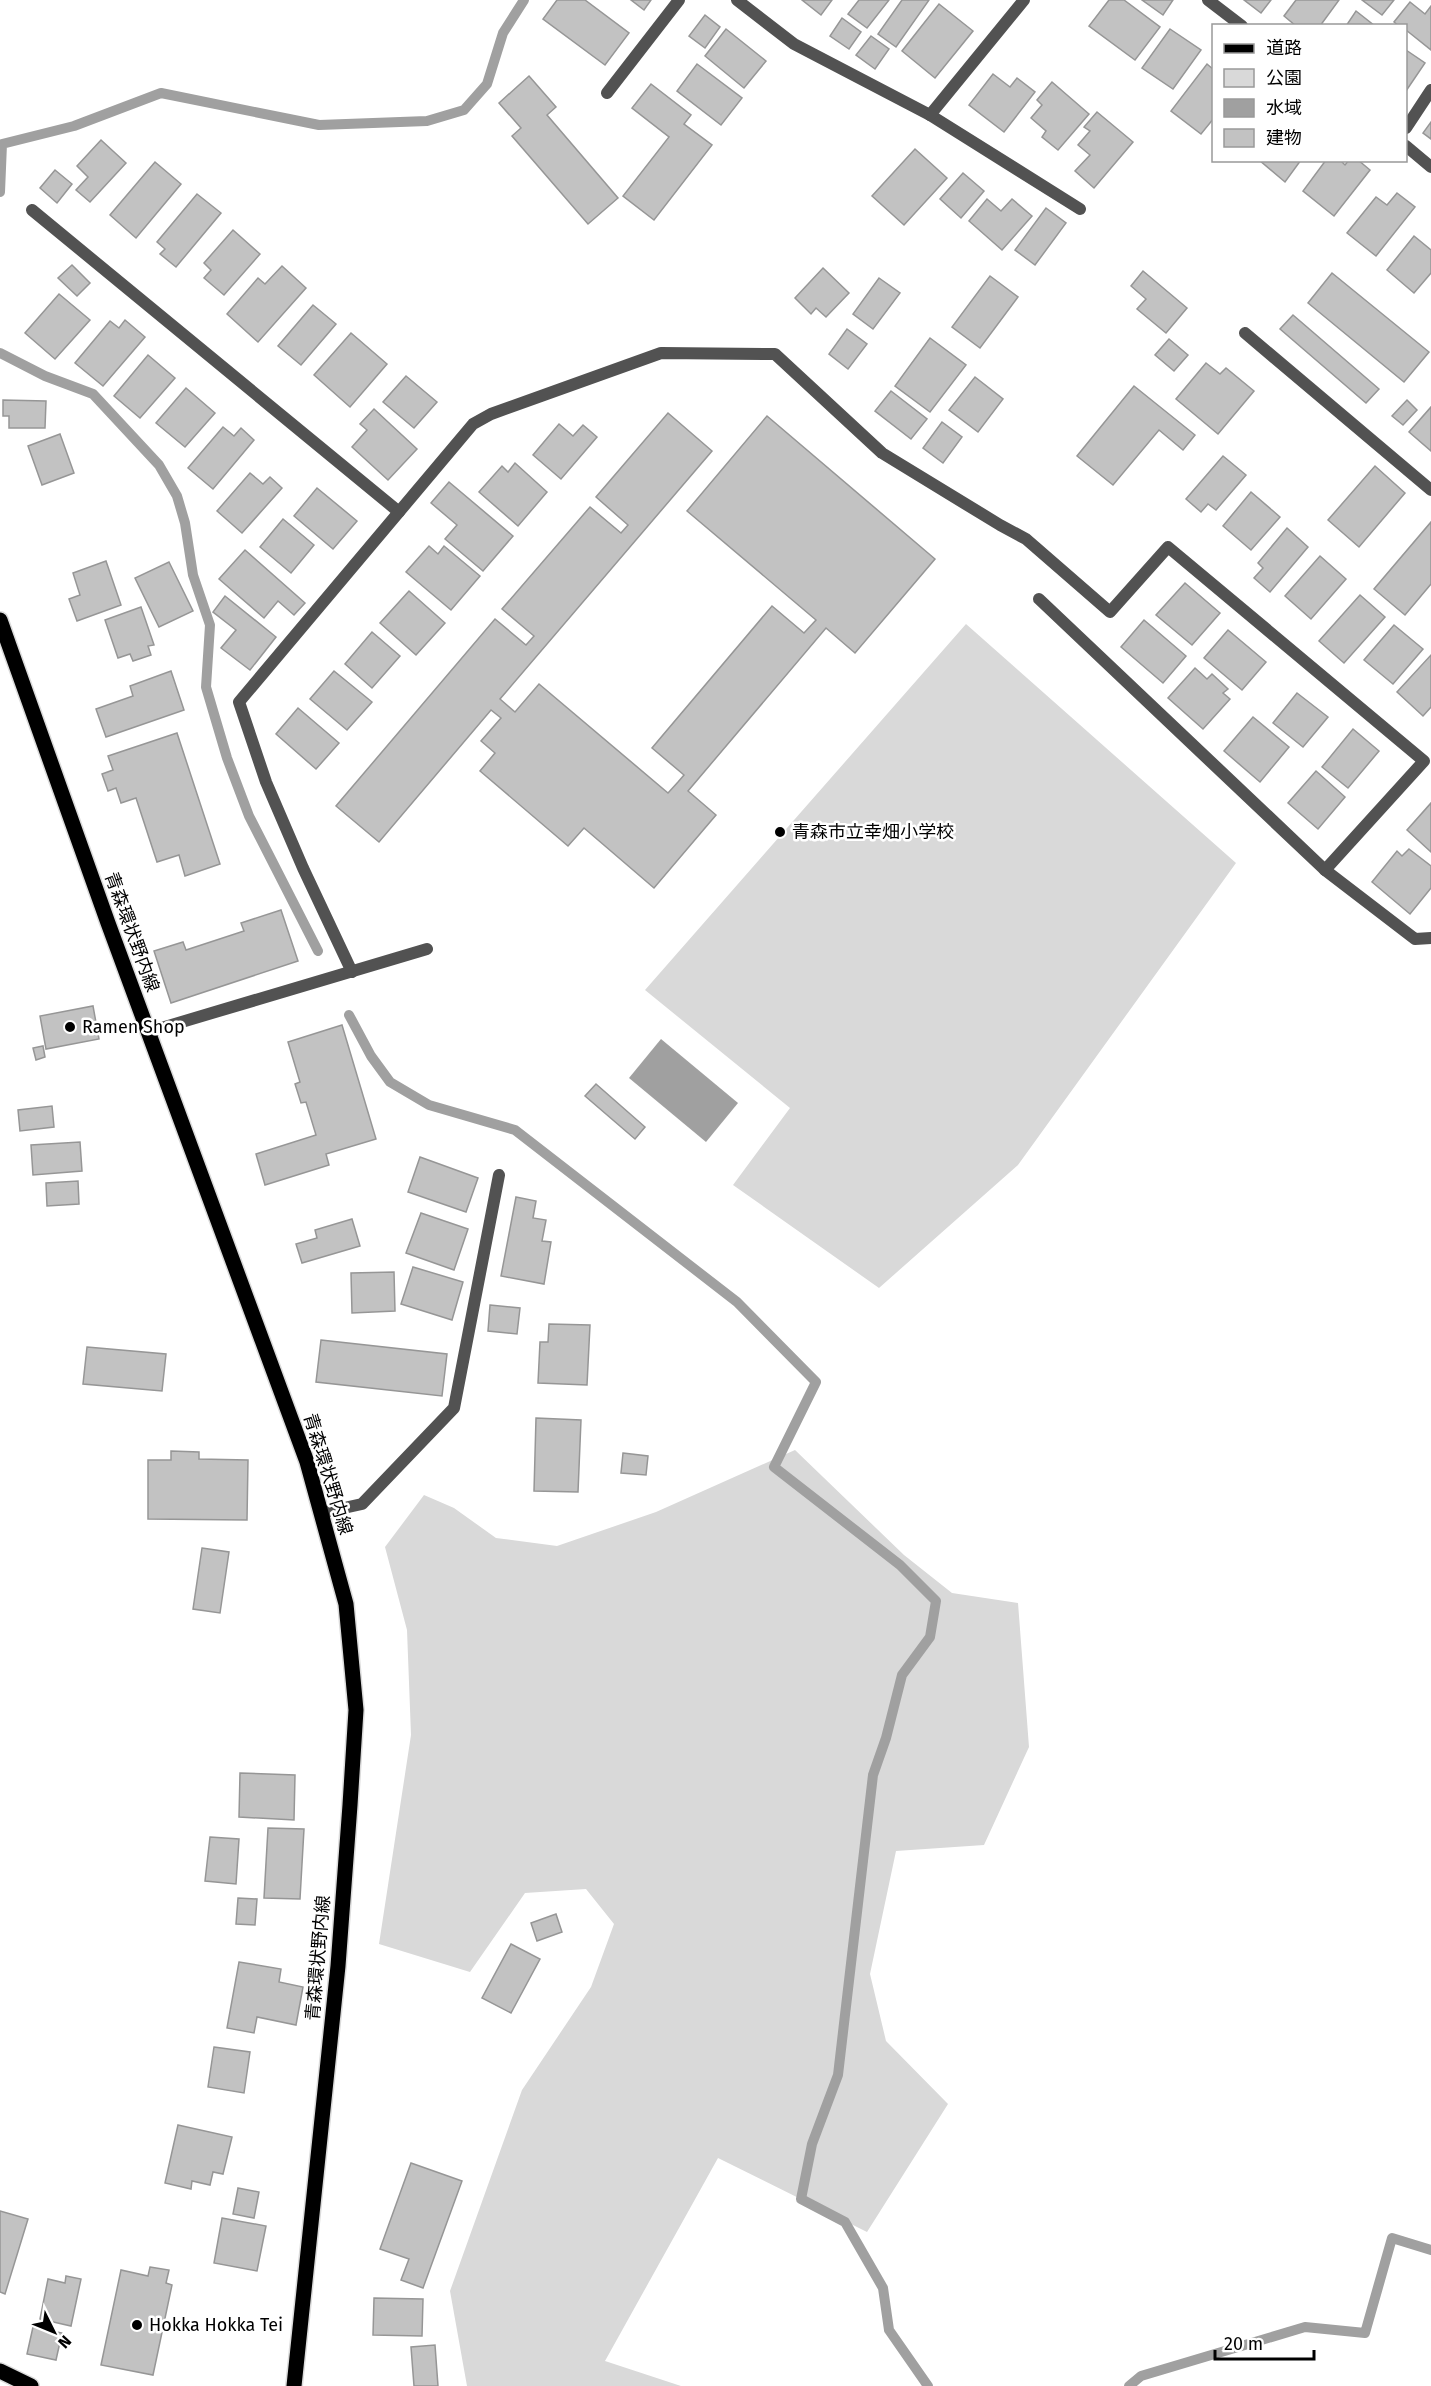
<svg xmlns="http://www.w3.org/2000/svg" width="1431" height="2386" font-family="'Fira Sans','Noto Sans JP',sans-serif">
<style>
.green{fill:#d9d9d9}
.water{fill:#a0a0a0}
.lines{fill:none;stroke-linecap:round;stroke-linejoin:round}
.stream{stroke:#a0a0a0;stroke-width:10}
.building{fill:#c2c2c2;stroke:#969696;stroke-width:1.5}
.primary-casing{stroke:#dbdbdb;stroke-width:18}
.minor{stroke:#525252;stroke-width:12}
.primary{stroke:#000;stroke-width:15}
.poi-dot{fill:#000;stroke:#fff;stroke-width:2}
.labels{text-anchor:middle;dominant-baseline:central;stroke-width:5;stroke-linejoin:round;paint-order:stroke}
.poi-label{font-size:18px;fill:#000;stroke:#fff;text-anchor:start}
.street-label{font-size:18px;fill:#000;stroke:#fff}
</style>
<rect width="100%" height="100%" fill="#fff"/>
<g class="green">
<path d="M966,624l270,239 -218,302 -139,123 -146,-103 57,-77 -145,-118z"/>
<path d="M795,1450l109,105 48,38 66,10 11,144 -45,98 -88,6 -26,123 16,67 62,63 -81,128 -149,-74 -113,203 76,25h-214l-17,-95 72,-201 69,-103 23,-63 -28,-35 -61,4 -55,79 -91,-28 32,-209 -4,-105 -22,-83 39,-52 30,13 42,30 61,8 99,-34z"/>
</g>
<path class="water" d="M661,1039l77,64 -32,39 -77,-64z"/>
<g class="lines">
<g class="stream">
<path d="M0,192l2,-48 72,-18 87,-33 158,32 108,-4 37,-11 23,-26 16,-51 21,-33"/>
<path d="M0,353l45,23 48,18 66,71 18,31 8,27 8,52 17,50 -4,62 21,71 22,58 69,135"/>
<path d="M349,1015l22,41 19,26 39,23 86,25 222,172 79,80 -42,85 126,98 36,36 -6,36 -28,38 -16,63 -13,37 -35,300 -26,69 -11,55 44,23 38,66 6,42 39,56"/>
<path d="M1129,2386l12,-10 164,-49 60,6 27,-95 39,12"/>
</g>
</g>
<g class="building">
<path d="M557,0h28l44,33 -24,32 -62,-46z"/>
<path d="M631,0h20l-7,10z"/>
<path d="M802,0h30l-11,15z"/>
<path d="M859,0h30l-22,28 -19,-14z"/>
<path d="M902,0h27l-33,47 -18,-13z"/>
<path d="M1109,0h15l36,27 -25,33 -46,-34z"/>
<path d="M1142,0h31l-10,15z"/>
<path d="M1244,0h27l-10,13z"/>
<path d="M1296,0h43l-19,26h-24l-12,-10z"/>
<path d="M1362,0h32l-12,15z"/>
<path d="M1410,2l15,12 6,-8v44l-25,-20v-4h-7l-5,-4z"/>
<path d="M939,4l34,27 -38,47 -33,-27z"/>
<path d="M1356,11l19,15h-29z"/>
<path d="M705,15l15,12 -15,21 -16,-12z"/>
<path d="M842,18l19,14 -12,17 -19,-13z"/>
<path d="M726,29l40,32 -22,27 -39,-32z"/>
<path d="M1170,29l31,21 -28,39 -31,-21z"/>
<path d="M871,36l18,13 -14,20 -19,-14z"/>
<path d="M1406,50l19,13 -19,28z"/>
<path d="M697,64l45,34 -21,27 -44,-34z"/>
<path d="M1207,64l7,6v48l-13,16 -30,-23z"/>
<path d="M993,74l17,13 7,-9 18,14 -31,40 -35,-27z"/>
<path d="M529,76l27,31 -9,8 71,83 -30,26 -76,-88 9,-8 -22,-25z"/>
<path d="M1052,82l37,32 -31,36 -16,-13 4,-6 -15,-13 11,-13 -5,-5z"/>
<path d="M651,84l40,31 -7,9 28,21 -58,75 -31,-24 46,-59 -37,-29z"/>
<path d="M1097,112l36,30 -39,46 -19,-17 15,-16 -12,-10 12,-14 -6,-4z"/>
<path d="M1431,122v17l-8,-6z"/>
<path d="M101,140l25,23 -36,39 -14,-12 12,-13 -11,-11z"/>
<path d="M915,149l32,29 -43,47 -32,-29z"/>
<path d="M1259,160h42l-16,22z"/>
<path d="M1326,160h14l5,5 4,-5h9l12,10 -36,46 -31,-25z"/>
<path d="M155,162l26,22 -45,54 -26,-23z"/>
<path d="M55,170l17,14 -15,19 -17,-15z"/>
<path d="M963,173l21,18 -23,27 -21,-19z"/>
<path d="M1397,193l18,14 -39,49 -29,-23 29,-36 11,8z"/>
<path d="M197,194l24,19 -45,54 -16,-13 5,-5 -8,-7z"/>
<path d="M987,199l14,12 11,-12 20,17 -30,34 -33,-29z"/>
<path d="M1046,208l20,15 -31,42 -20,-15z"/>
<path d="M233,230l27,24 -36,41 -20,-17 7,-8 -7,-7z"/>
<path d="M1414,236l17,14v23l-17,20 -27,-23z"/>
<path d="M72,265l18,18 -13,13 -19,-18z"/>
<path d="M282,266l24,22 -48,54 -31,-28 31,-36 7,6z"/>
<path d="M823,268l26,25 -23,24 -10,-9 -5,6 -16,-16z"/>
<path d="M1143,271l44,37 -21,25 -29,-24 9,-10 -15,-13z"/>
<path d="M1332,273l97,79 -25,30 -96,-79z"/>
<path d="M990,276l28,21 -38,51 -28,-21z"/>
<path d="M879,278l21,15 -27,36 -20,-15z"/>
<path d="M59,294l31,26 -35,39 -30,-26z"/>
<path d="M313,305l23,19 -35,41 -23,-19z"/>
<path d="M1293,315l86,74 -13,14 -86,-74z"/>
<path d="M125,320l20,17 -42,49 -28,-23 35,-42 9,7z"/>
<path d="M847,329l20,15 -19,25 -19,-15z"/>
<path d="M351,333l36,31 -37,43 -36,-32z"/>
<path d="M930,338l36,27 -36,47 -35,-26z"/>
<path d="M1169,339l19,16 -14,16 -19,-16z"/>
<path d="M148,355l27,23 -35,40 -26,-22z"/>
<path d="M1206,363l14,11 6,-6 28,23 -36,43 -42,-35z"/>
<path d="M406,376l31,26 -23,26 -31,-26z"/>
<path d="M975,377l28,22 -25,33 -29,-22z"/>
<path d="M1134,386l61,49 -12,15 -24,-20 -46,55 -36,-29z"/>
<path d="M186,388l29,25 -30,34 -29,-24z"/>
<path d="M891,391l36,28 -16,20 -36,-28z"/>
<path d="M3,400l43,1 -1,27h-36v-12h-6z"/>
<path d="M1407,400l10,10 -14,15 -11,-9z"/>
<path d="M1431,407v44l-22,-19z"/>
<path d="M374,409l43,40 -29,31 -36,-33 15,-17 -7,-6z"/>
<path d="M668,413l44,38 -212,248 15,13 24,-28 129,109 10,-11 6,-7 -32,-27 120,-142 32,27 12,-13 -129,-109 80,-95 168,143 -80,94 -29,-25 -138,163 28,24 -62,73 -70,-60 -16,18 -88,-75 15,-18 -14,-12 20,-23 -10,-8 -112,132 -43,-36 159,-187 31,26 8,-9 -32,-27 88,-102 31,26 7,-8 -32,-28z"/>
<path d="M942,422l20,15 -19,26 -20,-15z"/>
<path d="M559,424l14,12 10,-11 14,12 -36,42 -28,-24z"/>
<path d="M223,427l11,9 7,-8 13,12 -41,49 -25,-21z"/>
<path d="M60,434l14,39 -32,12 -14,-39z"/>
<path d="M1223,456l23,19 -30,35 -8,-6 -7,8 -15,-13z"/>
<path d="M515,463l32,29 -29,34 -39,-34 23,-26 6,6z"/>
<path d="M1375,466l30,27 -46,54 -31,-27z"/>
<path d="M250,473l13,11 7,-7 12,11 -40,45 -25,-22z"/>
<path d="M449,482l64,54 -30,35 -38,-32 12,-14 -26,-22z"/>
<path d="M317,488l40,33 -24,28 -39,-33z"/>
<path d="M1251,492l29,25 -29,33 -28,-24z"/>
<path d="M283,519l31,26 -23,28 -31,-26z"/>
<path d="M1431,522v62l-26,31 -31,-26z"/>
<path d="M1287,528l21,19 -38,45 -16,-14 9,-10 -5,-5z"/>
<path d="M429,546l9,8 6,-8 36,30 -29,34 -45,-38z"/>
<path d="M245,550l60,53 -11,12 -16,-14 -14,17 -45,-39z"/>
<path d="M1320,556l26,23 -35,40 -26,-23z"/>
<path d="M106,561l15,44 -44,16 -8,-22 11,-4 -7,-22z"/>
<path d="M169,562l24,49 -34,16 -24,-49z"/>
<path d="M1185,583l35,30 -28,32 -36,-30z"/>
<path d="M409,591l36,32 -29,32 -36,-32z"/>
<path d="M1360,595l25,22 -41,46 -25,-22z"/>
<path d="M225,596l51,41 -26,33 -29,-22 15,-18 -23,-18z"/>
<path d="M141,607l13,38 -6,1 3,9 -18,6 -3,-7 -12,4 -13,-38z"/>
<path d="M1144,620l42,36 -23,27 -42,-36z"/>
<path d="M1394,625l29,24 -30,35 -29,-24z"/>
<path d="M1228,630l38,32 -24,28 -38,-32z"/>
<path d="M372,632l28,24 -28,32 -27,-24z"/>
<path d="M1431,655v52l-8,9 -26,-24z"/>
<path d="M1195,668l12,11 5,-5 16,15 -5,4 7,6 -27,30 -35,-31z"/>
<path d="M171,671l13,39 -78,27 -10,-28 37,-13 -3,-10z"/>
<path d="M334,671l38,31 -25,28 -37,-31z"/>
<path d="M1297,693l31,24 -25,30 -30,-24z"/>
<path d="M298,708l41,35 -23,26 -40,-35z"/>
<path d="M1253,717l36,30 -29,35 -36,-31z"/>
<path d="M1353,729l26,22 -31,37 -26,-21z"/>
<path d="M177,733l43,131 -35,12 -6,-21 -22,7 -21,-64 -15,5 -5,-15 -8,3 -6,-17 11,-4 -5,-14z"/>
<path d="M1316,771l29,26 -27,32 -30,-26z"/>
<path d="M1431,803v49l-24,-22z"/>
<path d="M1409,849l22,17v22l-21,26 -38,-32 25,-31 5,5z"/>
<path d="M281,910l17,51 -127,42 -17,-52 29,-9 3,8 58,-19 -3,-8z"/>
<path d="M93,1006l6,33 -53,10 -6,-33z"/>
<path d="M342,1025l34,114 -50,15 3,11 -64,20 -9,-31 60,-19 -10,-33 -5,1 -6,-19 5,-2 -12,-40z"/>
<path d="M43,1046l2,11 -9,3 -3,-12z"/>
<path d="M596,1084l49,43 -10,12 -50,-43z"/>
<path d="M52,1106l2,21 -34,4 -2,-21z"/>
<path d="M80,1142l2,29 -49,4 -2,-30z"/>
<path d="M420,1157l58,21 -12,34 -58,-20z"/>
<path d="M78,1181l1,23 -32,2 -1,-23z"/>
<path d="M516,1197l20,4 -3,17 13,2 -4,21 9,1 -7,42 -43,-8z"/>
<path d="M421,1213l47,16 -14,41 -48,-17z"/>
<path d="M352,1219l8,27 -58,17 -6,-19 21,-6 -2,-8z"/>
<path d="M413,1267l50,15 -11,38 -51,-16z"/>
<path d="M394,1272l1,39 -43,2 -1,-40z"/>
<path d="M490,1305l30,3 -3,26 -29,-3z"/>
<path d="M549,1324l41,1 -3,60 -49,-2 2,-41h8z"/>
<path d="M321,1340l126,14 -5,42 -126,-14z"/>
<path d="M87,1347l79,7 -4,37 -79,-7z"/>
<path d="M536,1418l45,2 -3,72 -44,-1z"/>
<path d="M171,1451l28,1v7l49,1 -1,60 -99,-1v-59h23z"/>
<path d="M623,1453l25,3 -2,19 -25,-2z"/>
<path d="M202,1548l27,4 -9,61 -27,-4z"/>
<path d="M240,1773l55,2 -1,45 -55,-3z"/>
<path d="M268,1828l36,1 -4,70 -36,-1z"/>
<path d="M210,1837l29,2 -3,45 -31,-3z"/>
<path d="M238,1898l19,1 -2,26 -19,-1z"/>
<path d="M556,1914l6,18 -25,9 -6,-18z"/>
<path d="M511,1944l29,15 -29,54 -29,-15z"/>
<path d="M239,1962l42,7 -2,13 24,5 -7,38 -39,-8 -3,16 -27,-5z"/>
<path d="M214,2047l36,5 -6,41 -36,-6z"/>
<path d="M178,2125l54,12 -9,37 -10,-2 -3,13 -18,-4 -1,8 -26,-6z"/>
<path d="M411,2163l51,18 -39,107 -22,-8 8,-21 -29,-10z"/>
<path d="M238,2188l21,4 -5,26 -21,-4z"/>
<path d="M0,2211l28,8 -23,75 -5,-2z"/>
<path d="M222,2218l44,8 -9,45 -43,-8z"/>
<path d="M150,2267l19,3 -3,13 6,2 -19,90 -52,-10 20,-95 27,6z"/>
<path d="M66,2276l15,3 -10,47 -31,-7 8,-40 17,4z"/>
<path d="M374,2298l49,1 -1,37 -49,-1z"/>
<path d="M33,2327l29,6 -6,27 -29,-6z"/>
<path d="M435,2345l3,41h-24l-3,-39z"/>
</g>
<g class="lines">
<g class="primary-casing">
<g id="primary">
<path d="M0,620l108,303 199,539 39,142 10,106 -6,95 -12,161 -44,420"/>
<path d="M0,2371l31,15"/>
</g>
</g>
<g class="minor">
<path d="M737,0l57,44 136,71 150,94"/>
<path d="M1208,0l34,26"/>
<path d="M607,93l72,-93"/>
<path d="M930,115l94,-115"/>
<path d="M1406,128l25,-38"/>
<path d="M1406,146l25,21"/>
<path d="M32,210l367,302"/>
<path d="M1245,333l186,157"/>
<path d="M1039,599l286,271 90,69 16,-1"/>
<path d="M352,972l-49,-104 -37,-86 -27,-80 234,-278 18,-10 170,-61 114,1 107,99 118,72 26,14 84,73 58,-65 256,214 -99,109"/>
<path d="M148,1032l279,-83"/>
<path d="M321,1513l41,-9 92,-96 45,-233"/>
</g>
<use href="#primary" class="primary"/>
</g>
<g class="poi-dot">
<circle cx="780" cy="832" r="6"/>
<circle cx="70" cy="1027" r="6"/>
<circle cx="137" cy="2325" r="6"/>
</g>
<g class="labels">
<g class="poi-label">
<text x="792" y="832">青森市立幸畑小学校</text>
<text x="82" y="1027">Ramen Shop</text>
<text x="149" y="2325">Hokka Hokka Tei</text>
</g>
<g class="street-label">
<text transform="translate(132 932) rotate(70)">青森環状野内線</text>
<text transform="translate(328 1474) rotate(73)">青森環状野内線</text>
<text transform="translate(318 1958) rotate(-85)">青森環状野内線</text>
</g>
</g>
<rect x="1212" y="24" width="195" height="138" fill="#ffffff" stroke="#999999" stroke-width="1.5"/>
<rect x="1224" y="44" width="30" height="9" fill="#000000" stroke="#999999" stroke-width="1.5"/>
<text x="1266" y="54" font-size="18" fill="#000000">道路</text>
<rect x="1224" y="69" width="30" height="18" fill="#d9d9d9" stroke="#999999" stroke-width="1.5"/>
<text x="1266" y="84" font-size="18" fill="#000000">公園</text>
<rect x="1224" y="99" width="30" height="18" fill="#a0a0a0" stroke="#999999" stroke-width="1.5"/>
<text x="1266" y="114" font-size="18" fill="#000000">水域</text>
<rect x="1224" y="129" width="30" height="18" fill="#c2c2c2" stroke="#999999" stroke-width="1.5"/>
<text x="1266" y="144" font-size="18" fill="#000000">建物</text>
<g transform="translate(54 2332) rotate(133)" stroke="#ffffff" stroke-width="4.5" paint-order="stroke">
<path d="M0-4.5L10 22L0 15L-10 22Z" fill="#000000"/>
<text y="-9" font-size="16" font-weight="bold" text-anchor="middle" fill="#000000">N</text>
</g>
<path d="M1215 2350v9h99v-9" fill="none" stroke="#000000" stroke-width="3"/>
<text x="1224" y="2350" font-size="18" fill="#000000" stroke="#ffffff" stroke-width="4.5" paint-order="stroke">20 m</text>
</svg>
